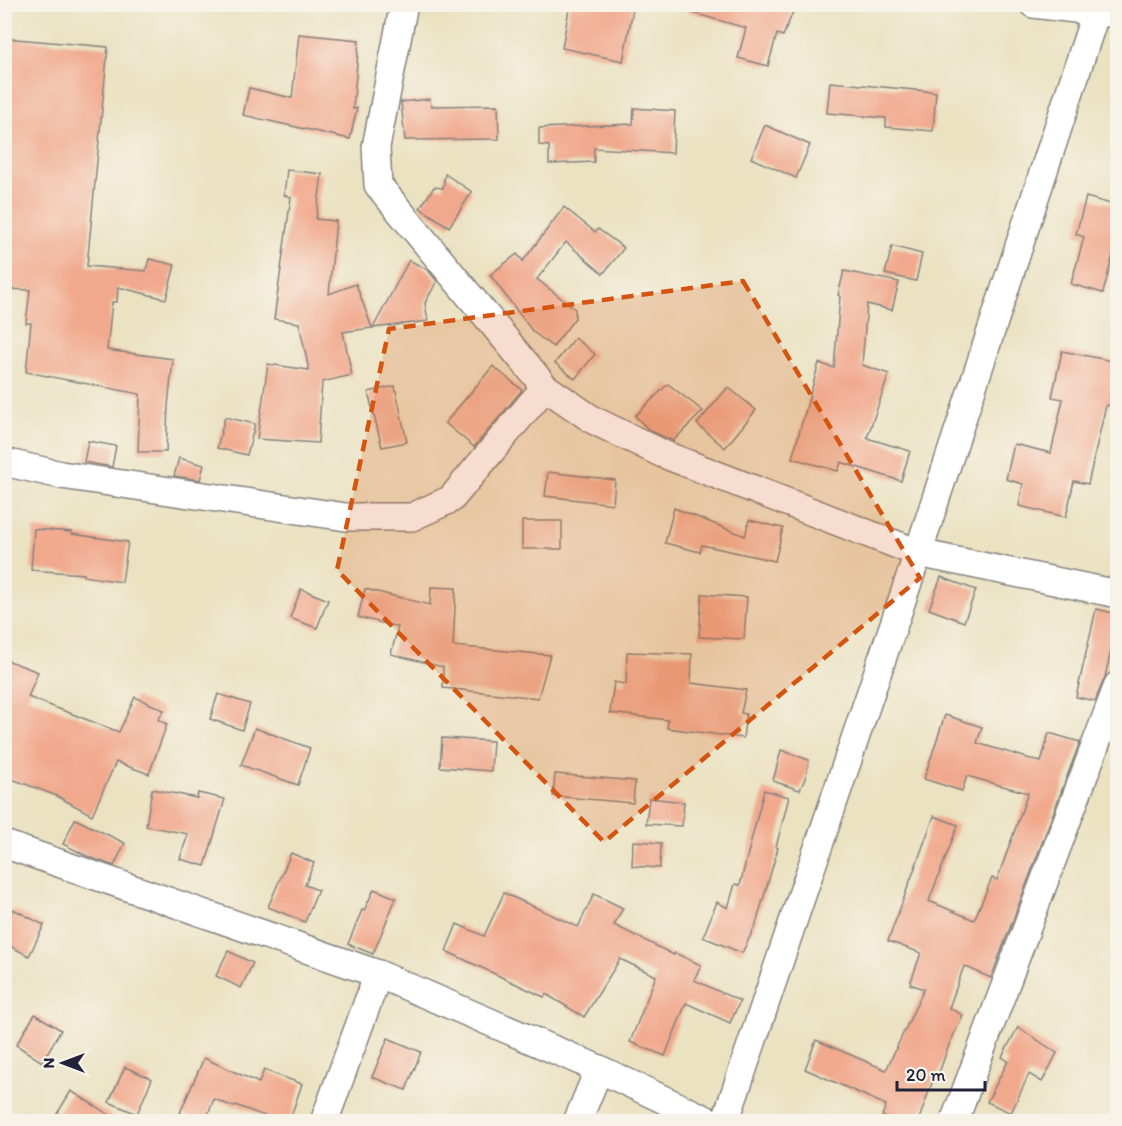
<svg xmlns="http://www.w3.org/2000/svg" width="1122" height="1126" font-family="Itim,sans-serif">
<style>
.building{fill:#f1a98d}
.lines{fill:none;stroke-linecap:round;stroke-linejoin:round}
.street-casing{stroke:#86827e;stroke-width:30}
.street{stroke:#fff;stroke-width:27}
.marked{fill:#d45411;fill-opacity:0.2;stroke:#d45411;stroke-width:4.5;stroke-dasharray:12 8;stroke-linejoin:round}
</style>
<rect width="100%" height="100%" fill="#f7f3e8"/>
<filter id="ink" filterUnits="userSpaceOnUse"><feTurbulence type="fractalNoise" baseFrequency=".0167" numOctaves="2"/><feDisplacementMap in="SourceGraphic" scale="12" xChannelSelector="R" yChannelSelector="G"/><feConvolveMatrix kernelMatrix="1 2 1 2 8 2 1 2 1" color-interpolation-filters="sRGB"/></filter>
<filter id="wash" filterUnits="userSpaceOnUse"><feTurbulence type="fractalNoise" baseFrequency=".008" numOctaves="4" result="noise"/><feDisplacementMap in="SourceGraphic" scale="24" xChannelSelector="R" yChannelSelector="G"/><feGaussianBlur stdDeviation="1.35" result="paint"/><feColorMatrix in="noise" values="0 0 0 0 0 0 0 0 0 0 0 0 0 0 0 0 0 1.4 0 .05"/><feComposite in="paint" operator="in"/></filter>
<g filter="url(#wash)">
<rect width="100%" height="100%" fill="#ebe2c2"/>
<g id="blocks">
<g class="building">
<path d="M570,4h64l-11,57 -61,-13z"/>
<path d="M687,4h89l17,8 -10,24 -6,-2 -9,32 -30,-8 8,-30 -60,-17z"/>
<path d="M299,34l60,6 -6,69 4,-1 -7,31 -107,-24 6,-27 43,10z"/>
<path d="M4,38l104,9 -21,219 59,5 3,-12 26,6 -9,34 -48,-12 -1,15h-5l-5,48 66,9 -5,47 -2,46h-28l2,-58 -114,-22 5,-49h-5l4,-33 -26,-1z"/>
<path d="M830,82l106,10 -3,39 -47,-4v-9l-59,-5z"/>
<path d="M430,99l1,7 67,-1 1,34 -94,1 -4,-38z"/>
<path d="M634,108l41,3 -2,42 -79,-5v14l-45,2v-18l-10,-1v-17l94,-4z"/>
<path d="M765,125l45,20 -14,33 -45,-20z"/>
<path d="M287,170l35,4 -6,45 20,2 -7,73 27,-10 16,44 -29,4 9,43 -30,7 -4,61 -61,-4 11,-75 41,6 -10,-47 -25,-4 17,-122 -7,-2z"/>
<path d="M445,174l27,18 -23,35 -29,-19 14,-21 9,1z"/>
<path d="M1086,197l32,9v30l-15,57 -32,-9 13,-47 -8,-3z"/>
<path d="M564,207l31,25 3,-3 26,19 -21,26 -37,-32 -29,37 38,30v9l-22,29 -20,-15 -43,-57 27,-21 6,7z"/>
<path d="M892,246l30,8 -6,27 -31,-7z"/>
<path d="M409,260l19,10 9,11 -12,22 3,18 -55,7z"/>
<path d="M844,271l55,11 -7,28 -25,-6 -5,61 27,9 -22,64 43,13 -9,30 -60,-19 -3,9 -46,-13 27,-95 15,5 6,-72 -2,-1z"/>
<path d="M575,338l20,16 -20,25 -20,-16z"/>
<path d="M1062,351l56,11v45l-12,-2 -18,79 -14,-3 -8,36 -47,-11 4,-22 -17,-5 8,-35 37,9 12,-54 -11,-2z"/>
<path d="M493,366l29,24 -48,57 -29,-24z"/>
<path d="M668,384l35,27 -30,30 -24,-11 -14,-14z"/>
<path d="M395,386l12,56 -25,5 -14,-55z"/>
<path d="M728,387l28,23 -31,38 -28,-24z"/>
<path d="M225,417l30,7 -8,31 -30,-7z"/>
<path d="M88,441l28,5 -4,21 -28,-5z"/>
<path d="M179,458l25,7 -4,15 -26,-4z"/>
<path d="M548,472l67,8 -2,24 -68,-8z"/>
<path d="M674,508l71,28 4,-16 34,8 -8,33 -73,-16 -2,7 -35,-9z"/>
<rect x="522" y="521" width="40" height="28"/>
<path d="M34,529l38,3v2l56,8 -6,40 -39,-6 1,-2 -53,-4z"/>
<path d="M941,577l35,13 -12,32 -35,-13z"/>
<path d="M431,587l25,1 -3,58 97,9 -12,43 -95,-10v-21l-52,-13 7,-27 -40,-10 7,-28 65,16z"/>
<path d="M301,589l27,11 -11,28 -27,-10z"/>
<path d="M702,594l45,3 -3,42 -45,-2z"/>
<path d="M1096,609l22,5v6l-13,57 -10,24 -19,-4z"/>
<path d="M627,652l65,2 -1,29 55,7 -5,23 5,1 -3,24 -76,-10 1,-8 -58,-7 4,-31 12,2z"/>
<path d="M4,659l34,13 -10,25 91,35 16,-35 29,13 -6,10 9,4 -18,50 -33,-12 -24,53 -35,-19 -53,-20z"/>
<path d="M218,694l32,10 -8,26 -32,-11z"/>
<path d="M945,715l37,12 -5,16 64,19 8,-29 31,9 -89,236 -27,-12 -15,42 14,7 -14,30 -13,36 -3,-1 -15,42h-22l-14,-6 4,-11 -81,-36 11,-29 70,30 38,-81 -14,-5 11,-31 -33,-12 46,-125 24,9 -29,76 45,19 18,-42 5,2 31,-87 -61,-17 -5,15 -38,-12z"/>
<path d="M255,728l55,20 -12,37 -57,-20z"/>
<path d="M442,738l51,3 -2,30 -51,-4z"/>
<path d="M781,750l28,10 -3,16 -6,14 -27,-9z"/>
<path d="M555,774l80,7 -2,22 -80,-7z"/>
<path d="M152,789l45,9 1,-5 27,6 -20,67 -25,-7 8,-25 -42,-8z"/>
<path d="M764,790l25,7 -13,50 2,1 -22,76 -14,29 -39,-16 14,-35 11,6 7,-24 5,1z"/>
<path d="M649,798l35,4 -2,24 -36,-2z"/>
<path d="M75,819l50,24 -11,23 -25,-9 -26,-13z"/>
<path d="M633,841l28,2 -1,25 -28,-2z"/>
<path d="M291,853l23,10 -9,22 13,5 -13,32 -37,-15z"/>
<path d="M374,889l22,9 -23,56 -25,-10 14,-34 2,1z"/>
<path d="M504,893l74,34 16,-33 29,14 -9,17 60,30 1,-2 26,12 -7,15 46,21 -10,22 -44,-20 -21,53 -35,-14 26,-66 -36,-17 -36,58 -38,-23 -2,3 -98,-46 11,-27 27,12z"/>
<path d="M13,909l31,16 -15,31 -25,-13v-17z"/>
<path d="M228,951l25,12 -12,25 -25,-12z"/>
<path d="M35,1014l26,16 -19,32 -26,-17z"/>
<path d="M1018,1027l39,26 -15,29 -13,-8 -18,39 -24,-11 21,-41 -6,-4z"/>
<path d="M388,1038l33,14 -15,38 -34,-13z"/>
<path d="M204,1058l55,25 5,-13 38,14 -13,38h-8l-46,-17 -1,2 -20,-8 -9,23h-6l-19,-9z"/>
<path d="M125,1067l27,12 -15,35 -28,-12z"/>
<path d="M71,1091l50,31h-69z"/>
</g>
</g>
</g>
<g filter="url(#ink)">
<use href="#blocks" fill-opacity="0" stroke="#86827e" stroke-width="1.5"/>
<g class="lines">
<g class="street-casing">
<g id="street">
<path d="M404,4l-28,143 2,38 167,202 48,33 70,34 255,99 200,41"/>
<path d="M1033,4l85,10"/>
<path d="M4,462l57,13 285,42h66l39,-18 94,-112"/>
<path d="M4,844l374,130 221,95 112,53"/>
<path d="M324,1122l54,-148"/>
<path d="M577,1122l22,-53"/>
<path d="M725,1122l193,-569 178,-541v-8"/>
<path d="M954,1122l164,-437"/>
</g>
</g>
<use href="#street" class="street"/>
</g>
</g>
<path class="marked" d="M743,281l177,297 -316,264 -267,-272 52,-241z"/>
<rect width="1122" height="1126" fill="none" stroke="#f7f3e8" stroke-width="24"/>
<g transform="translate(63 1063) rotate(270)" stroke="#f7f3e8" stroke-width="4.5" paint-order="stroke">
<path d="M0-4.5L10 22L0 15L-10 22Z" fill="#22223b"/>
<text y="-9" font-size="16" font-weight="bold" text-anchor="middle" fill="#22223b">N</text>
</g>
<path d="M897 1081v9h88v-9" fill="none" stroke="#22223b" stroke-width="3"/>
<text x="906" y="1081" font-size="18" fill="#22223b" stroke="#f7f3e8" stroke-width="4.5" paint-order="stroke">20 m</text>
</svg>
